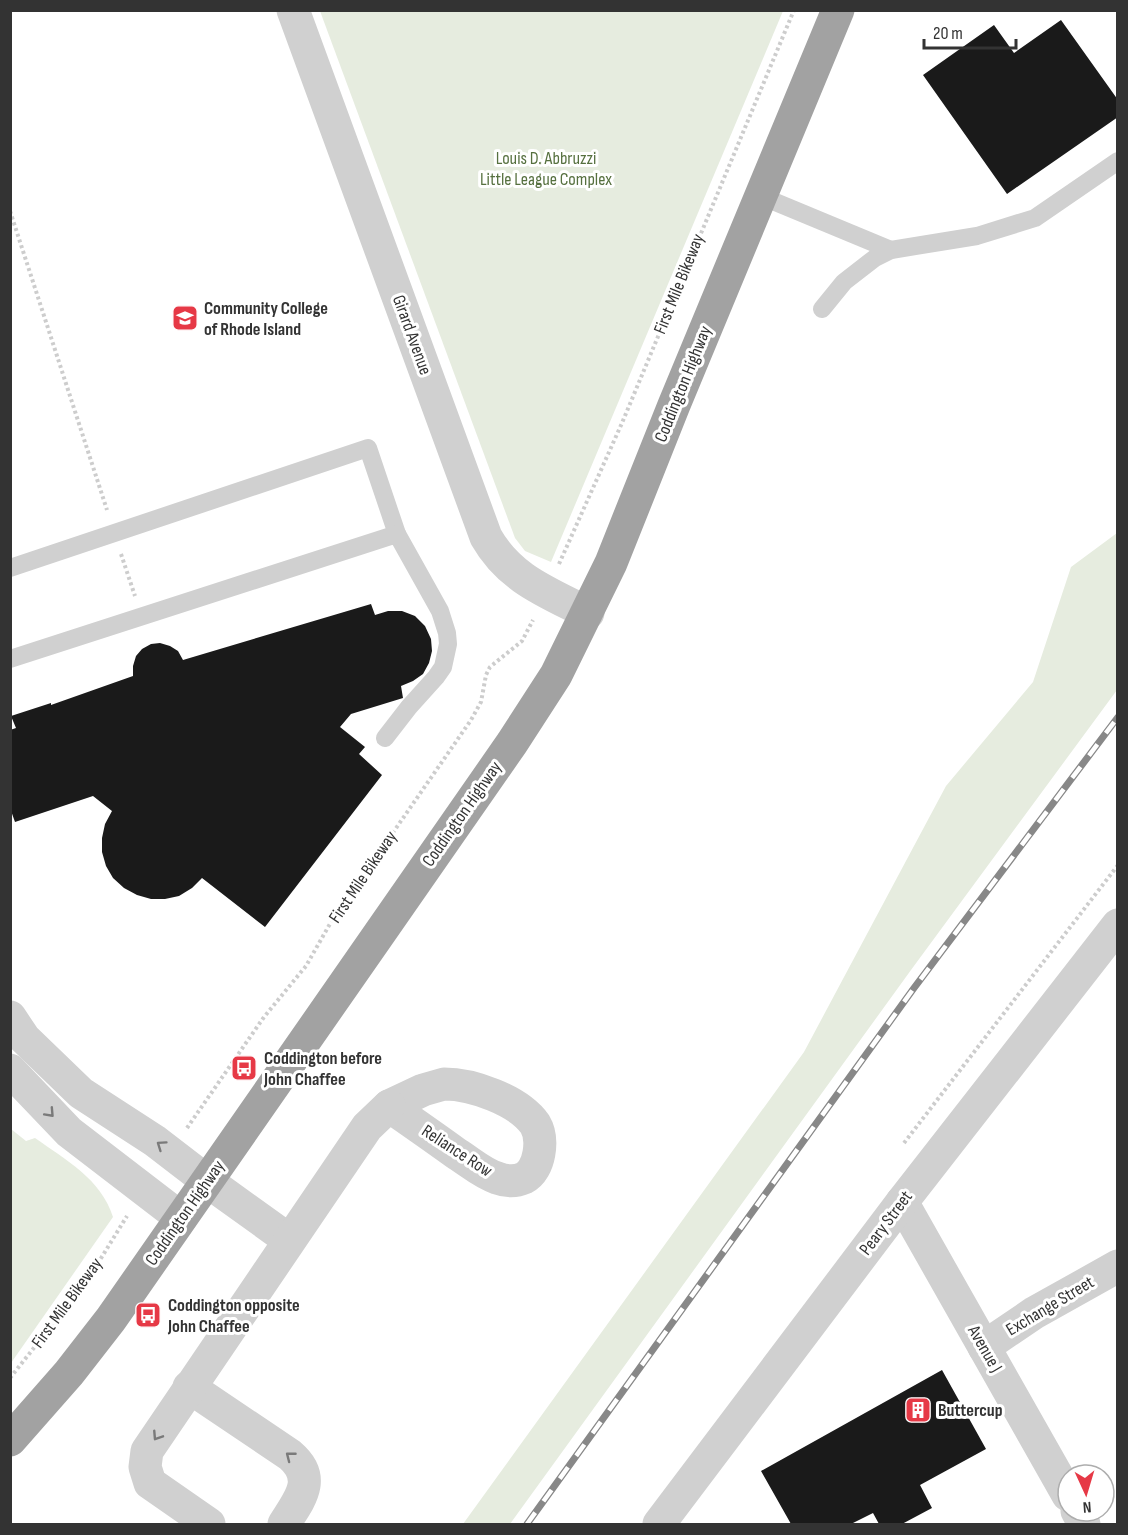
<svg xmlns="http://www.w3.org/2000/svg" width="1128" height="1535" font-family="'Sofia Sans Condensed',sans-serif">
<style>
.green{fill:#e6ecdf}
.building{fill:#1a1a1a}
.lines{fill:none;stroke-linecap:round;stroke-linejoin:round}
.path{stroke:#cdcdcd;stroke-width:4;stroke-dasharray:3 3;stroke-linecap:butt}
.service{stroke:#d0d0d0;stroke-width:18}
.minor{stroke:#d0d0d0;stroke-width:33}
.tertiary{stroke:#d0d0d0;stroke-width:33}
.trunk{stroke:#a2a2a2;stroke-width:33}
.rail-casing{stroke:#888;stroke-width:7}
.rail{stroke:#fff;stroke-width:4.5;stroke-dasharray:14;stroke-linecap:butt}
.oneway{stroke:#7a7a7a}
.labels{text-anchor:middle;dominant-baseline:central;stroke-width:6;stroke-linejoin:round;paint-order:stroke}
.park-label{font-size:18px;fill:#56703f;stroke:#fff}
.street-label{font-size:18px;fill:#333;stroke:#fff}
.poi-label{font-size:18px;font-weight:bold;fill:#333;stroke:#fff;text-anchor:start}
</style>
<rect width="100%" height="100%" fill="#fff"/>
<g class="green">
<path d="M320,11h463l-232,551 -26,-11 -10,-13z"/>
<path d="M1117,533v157l-206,280 -401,554h-47l341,-472 142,-266 87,-104 38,-115z"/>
<path d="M11,1129l15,12 9,-3c31,22 66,41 78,79l-102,146z"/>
</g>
<g class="building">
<path d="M1061,20l57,80v17l-111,77 -84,-119 71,-50 20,28z"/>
<path d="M371,604l4,11 13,-4h14l13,5 10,10 6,13 1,12 -3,12 -6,11 -10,7 -12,5 2,12 -52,16 -11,13 25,20 -6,7 23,21 -117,152 -63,-49 -10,10 -13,8 -14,3h-14l-14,-4 -13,-7 -11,-10 -7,-12 -4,-14v-14l3,-14 7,-13 -19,-15 -78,26 -5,-14v-78l6,-2 -5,-12 40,-13v2l82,-29v-10l3,-10 6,-7 9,-5 9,-1 10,3 8,5 5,9z"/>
<path d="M942,1370l44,79 -66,36 12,23 -30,16h-23l-6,-11 -22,11h-60l-30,-53z"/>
</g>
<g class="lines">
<g class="path">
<path d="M10,211l97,299"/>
<path d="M121,554l14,42"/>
<path d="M559,564l63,-141 172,-413"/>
<path d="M187,1128l77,-111 42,-51 25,-44 140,-202 10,-18 5,-27 4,-8 32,-26 11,-21"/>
<path d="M904,1143l214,-278"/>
<path d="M10,1378l77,-97 40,-65"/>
</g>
<g class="service">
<path d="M761,196l130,54"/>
<path d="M822,309l22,-27 31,-24 16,-8 86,-14 58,-18 83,-57"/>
<path d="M10,568l358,-120 29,86"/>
<path d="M10,659l387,-125 43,77 7,22 1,11 -5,23 -7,10 -27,30 -24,31"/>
</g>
<g class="minor">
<path d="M10,1017l14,21 57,55 74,48 52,40 82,59"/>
<path d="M10,1070l59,62 112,86"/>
<path d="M444,1084c28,0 74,16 91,40 9,15 5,46 -11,54 -9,4 -19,3 -27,0 -15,-5 -27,-16 -40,-24 -22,-16 -45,-32 -68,-48l34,-16z"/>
<path d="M902,1202l166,293"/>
<path d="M984,1347l50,-34 84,-47"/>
<path d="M189,1387l101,68c28,24 9,45 -6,69"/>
<path d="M1077,1511l7,13"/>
<path d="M209,1524l-59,-41 -5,-16 2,-16 220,-324 22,-21"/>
<path d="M659,1524l243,-322 216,-277"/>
</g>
<path class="tertiary" d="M293,10l193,527c24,42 61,55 102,76"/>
<path class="trunk" d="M10,1440l59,-67 42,-54 266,-382 135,-194 44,-68 55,-112 63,-158 164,-395"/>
<g class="rail-casing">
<path id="rail" d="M527,1524l387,-536 204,-271"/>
</g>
<use href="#rail" class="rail"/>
</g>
<defs><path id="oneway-chevron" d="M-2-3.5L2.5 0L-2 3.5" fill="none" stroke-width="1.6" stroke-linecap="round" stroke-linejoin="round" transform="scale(1.5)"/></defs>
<g class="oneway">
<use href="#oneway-chevron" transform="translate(50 1113) rotate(47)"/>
<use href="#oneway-chevron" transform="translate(161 1145) rotate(-145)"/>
<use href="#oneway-chevron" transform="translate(157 1436) rotate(123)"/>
<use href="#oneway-chevron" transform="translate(290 1456) rotate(-142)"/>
</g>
<defs>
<g id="university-square" transform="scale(1.35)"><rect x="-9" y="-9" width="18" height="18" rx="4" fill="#e63946" stroke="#fff"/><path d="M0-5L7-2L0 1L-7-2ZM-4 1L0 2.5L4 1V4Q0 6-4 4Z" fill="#fff"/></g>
<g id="bus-square" transform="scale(1.35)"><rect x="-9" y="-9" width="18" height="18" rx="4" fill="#e63946" stroke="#fff"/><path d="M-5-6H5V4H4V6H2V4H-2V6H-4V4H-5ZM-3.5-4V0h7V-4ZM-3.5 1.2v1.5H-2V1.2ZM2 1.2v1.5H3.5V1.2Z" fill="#fff"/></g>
<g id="building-square" transform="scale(1.35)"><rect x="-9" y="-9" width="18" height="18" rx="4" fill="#e63946" stroke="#fff"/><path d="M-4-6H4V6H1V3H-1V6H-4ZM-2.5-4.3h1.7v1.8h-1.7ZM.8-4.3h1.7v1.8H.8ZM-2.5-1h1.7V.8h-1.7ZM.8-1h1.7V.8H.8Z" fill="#fff"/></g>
</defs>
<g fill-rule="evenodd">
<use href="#university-square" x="185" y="318"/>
<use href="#bus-square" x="244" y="1068"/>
<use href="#bus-square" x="148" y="1315"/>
<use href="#building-square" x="918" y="1410"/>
</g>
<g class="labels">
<g class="park-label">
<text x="546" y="158">Louis D. Abbruzzi<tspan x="546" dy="21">Little League Complex</tspan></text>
</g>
<g class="street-label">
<text transform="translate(679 284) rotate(-68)">First Mile Bikeway</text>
<text transform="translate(412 335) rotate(70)">Girard Avenue</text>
<text transform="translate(683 384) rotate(-68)">Coddington Highway</text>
<text transform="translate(462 814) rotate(-55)">Coddington Highway</text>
<text transform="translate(363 877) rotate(-56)">First Mile Bikeway</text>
<text transform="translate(457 1151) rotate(33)">Reliance Row</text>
<text transform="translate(185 1213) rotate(-55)">Coddington Highway</text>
<text transform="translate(886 1223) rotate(-53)">Peary Street</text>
<text transform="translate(67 1303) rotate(-54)">First Mile Bikeway</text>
<text transform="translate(1050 1306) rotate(-31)">Exchange Street</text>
<text transform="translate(985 1349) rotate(60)">Avenue J</text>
</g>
<g class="poi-label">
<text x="204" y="308">Community College<tspan x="204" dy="21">of Rhode Island</tspan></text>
<text x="264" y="1058">Coddington before<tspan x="264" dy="21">John Chaffee</tspan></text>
<text x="168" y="1305">Coddington opposite<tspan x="168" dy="21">John Chaffee</tspan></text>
<text x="938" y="1410">Buttercup</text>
</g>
</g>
<rect width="1128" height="1535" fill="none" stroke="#333333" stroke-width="24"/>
<g transform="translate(1086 1493) rotate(176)"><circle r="28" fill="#ffffff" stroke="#adadad" stroke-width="1.5"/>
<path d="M0-4.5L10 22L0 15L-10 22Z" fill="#e63946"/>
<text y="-9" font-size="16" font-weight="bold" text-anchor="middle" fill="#333333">N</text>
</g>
<path d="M924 39v9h92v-9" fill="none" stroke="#333333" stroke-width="3"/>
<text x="933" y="39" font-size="18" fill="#333333" stroke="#ffffff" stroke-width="4.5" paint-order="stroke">20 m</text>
</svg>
